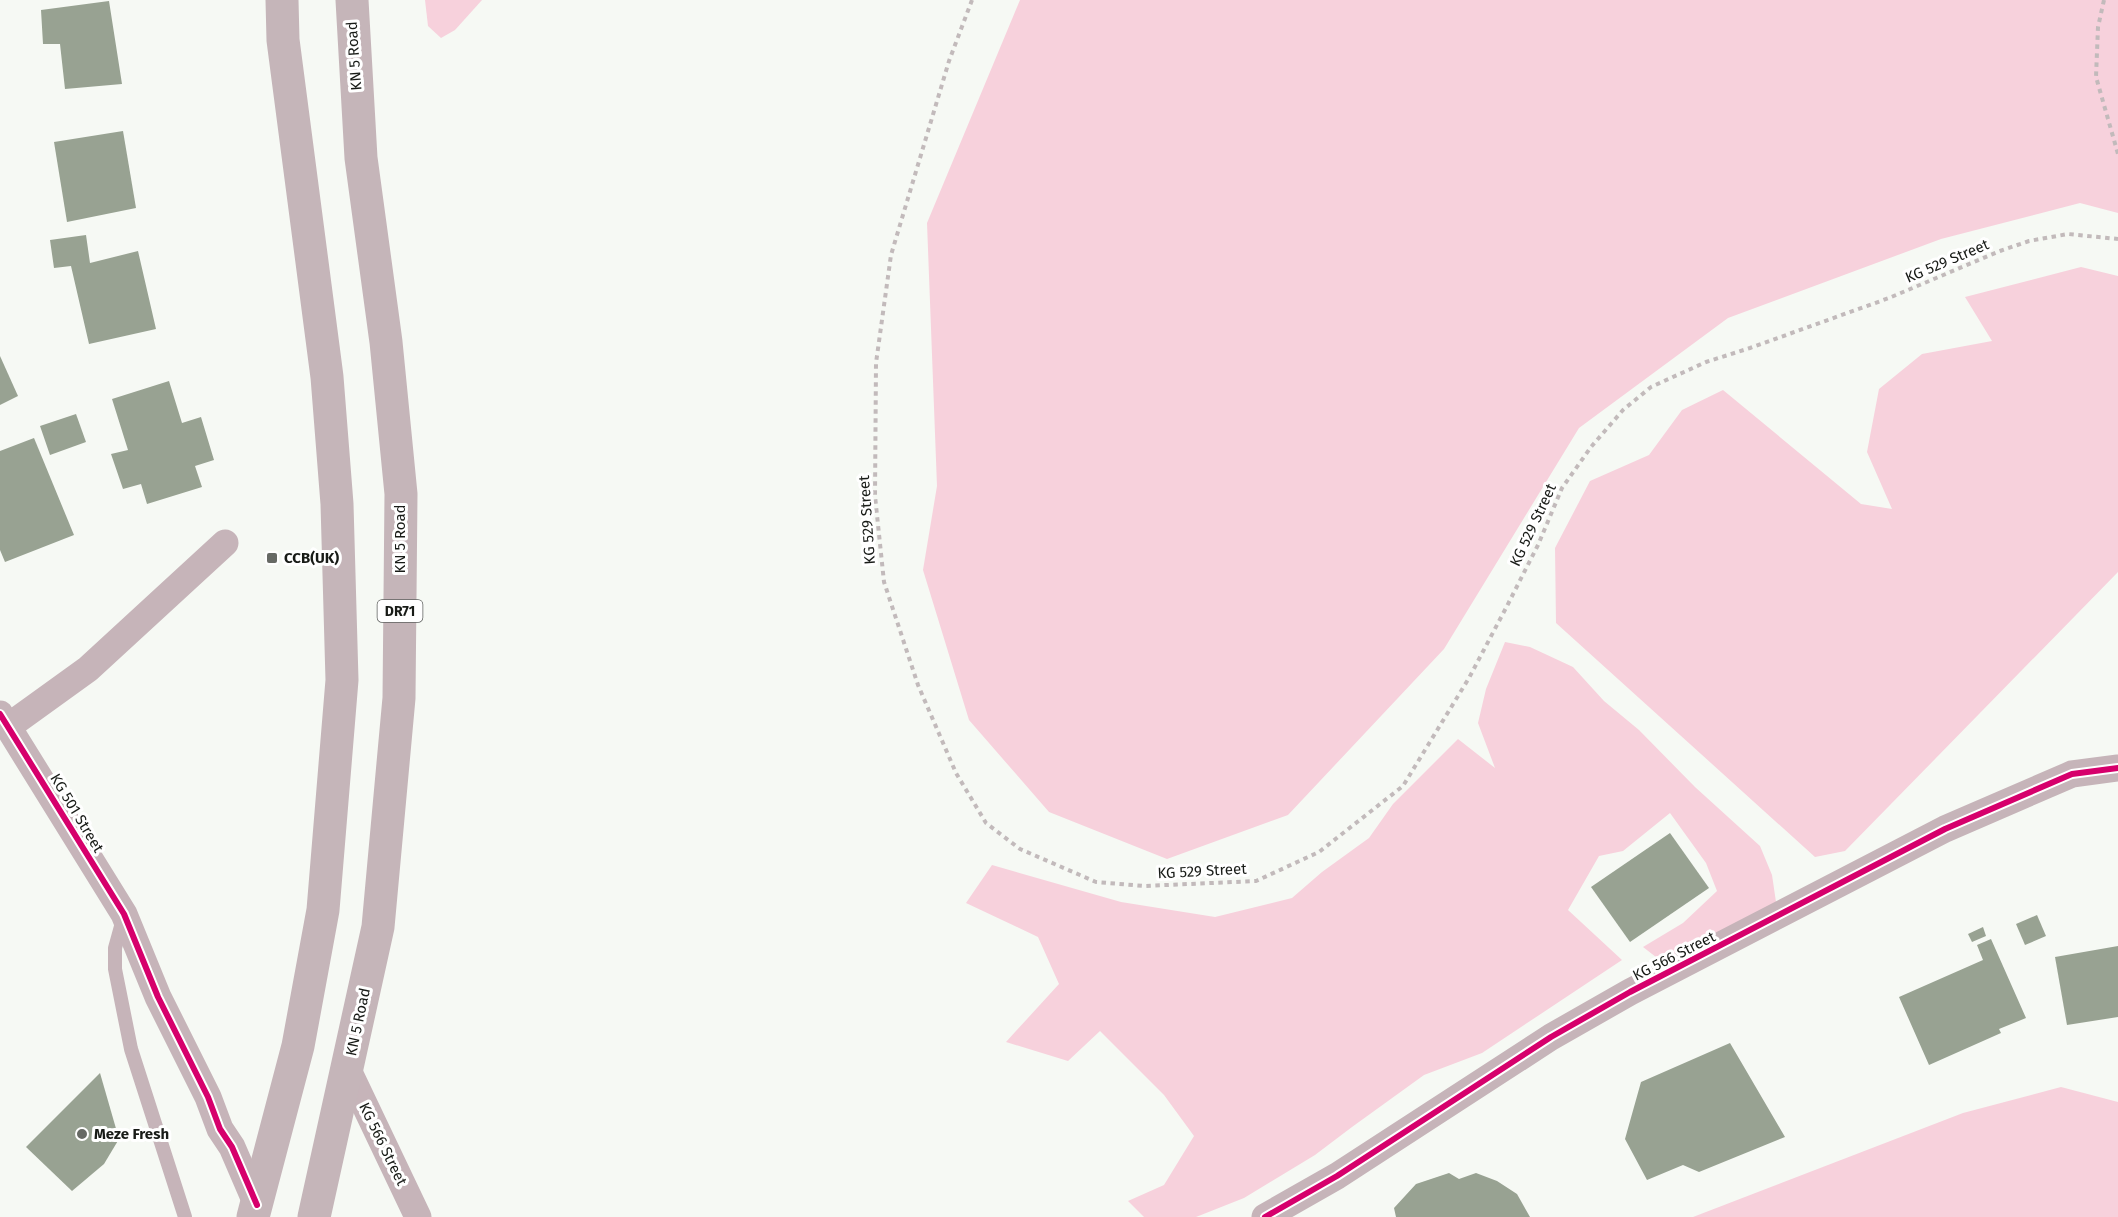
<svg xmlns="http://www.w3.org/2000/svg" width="2118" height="1217" font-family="'Fira Sans',sans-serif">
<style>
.green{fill:#f7d1dc}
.building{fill:#98a292}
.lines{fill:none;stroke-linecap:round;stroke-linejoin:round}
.path{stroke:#c2babb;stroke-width:4;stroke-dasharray:4.5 4.5;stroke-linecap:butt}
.lane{stroke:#c6b4b9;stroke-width:14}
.street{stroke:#c6b4b9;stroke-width:27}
.primary{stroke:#c5b5b9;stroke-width:33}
.cycleway-casing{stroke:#fff;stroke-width:10}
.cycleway{stroke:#d6006c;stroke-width:6}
.poi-dot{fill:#666964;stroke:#fff;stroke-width:2}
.labels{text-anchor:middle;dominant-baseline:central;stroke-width:6;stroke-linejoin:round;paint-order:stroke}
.shield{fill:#fff;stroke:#5d5f5d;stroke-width:1.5}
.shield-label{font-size:14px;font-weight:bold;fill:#181b17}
.street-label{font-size:15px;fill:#181b17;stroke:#fff}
.poi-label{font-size:15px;font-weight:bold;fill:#181b17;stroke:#fff;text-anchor:start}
</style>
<rect width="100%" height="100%" fill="#f6f9f4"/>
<g class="green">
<path d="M425,0h57l-27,30 -14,8 -13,-12z"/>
<path d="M1020,0h1098v213l-38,-10 -139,36 -213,79 -149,110 -135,221 -156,166 -121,44 -118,-47 -80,-92 -46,-150 14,-84 -10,-263z"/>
<path d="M2081,267l37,9v296l-273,279 -30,6 -259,-234 -1,-75 35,-67 59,-26 33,-45 41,-20 138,114 31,5 -25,-57 12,-63 43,-35 70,-13 -27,-44z"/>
<path d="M1505,642l25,5 43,20 31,34 35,29 56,57 65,59 12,29 4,27 -111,62 -22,-17 40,-24 34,-32 -11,-28 -36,-50 -47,38 -24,5 -31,54 54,50 -140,93 -58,22 -72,52 -37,28 -71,43 -48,19h-52l-16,-16 36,-16 30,-49 -30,-41 -64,-64 -32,30 -62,-19 53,-58 -21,-47 -72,-34 26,-38 129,37 94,15 77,-19 30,-26 47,-34 24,-34 65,-65 37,29 -17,-45 8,-34z"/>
<path d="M2061,1087l57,15v115h-425l270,-104z"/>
</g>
<g class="building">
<path d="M109,1l13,83 -57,5 -5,-45h-17l-2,-34z"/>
<path d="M123,131l13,77 -69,14 -13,-80z"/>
<path d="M86,235l4,28 48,-12 18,78 -67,15 -18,-78 -17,2 -4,-28z"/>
<path d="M0,356l18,40 -18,9z"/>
<path d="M169,381l13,42 19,-6 13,43 -19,6 7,21 -55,17 -6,-20 -18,5 -12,-35 17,-4 -16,-51z"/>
<path d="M76,414l10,28 -36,13 -10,-29z"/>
<path d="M34,438l40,97 -69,27 -5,-12v-99z"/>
<path d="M1670,833l39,55 -79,54 -39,-55z"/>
<path d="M2037,915l9,21 -21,9 -9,-21z"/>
<path d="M1983,927l3,9 -14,6 -4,-8z"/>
<path d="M1991,939l35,79 -27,11 2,4 -72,32 -30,-68 84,-37 -6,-15z"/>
<path d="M2118,946v71l-51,8 -12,-68z"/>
<path d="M1730,1043l55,94 -86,35 -16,-7 -36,15 -22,-41 16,-57z"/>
<path d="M100,1073l19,66 -15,25 -32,27 -46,-44z"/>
<path d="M1449,1173l10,6 17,-6 21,8 20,13 13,23h-134l-2,-9 22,-24z"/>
</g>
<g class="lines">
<g class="path">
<path d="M972,0l-23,61 -58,194 -15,108 -1,133 9,86 34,103 38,88 30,50 34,26 76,33 48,4 112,-5 63,-29 84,-66 66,-108 38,-72 31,-61 24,-57 29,-41 32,-37 28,-23 55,-25 44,-14 139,-50 111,-47 29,-10 39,-7 50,5"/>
<path d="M2104,0l-6,27 -2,50 22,77"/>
</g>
<path class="lane" d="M123,919l-8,29v21l16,80 54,168"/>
<g class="street">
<path d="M0,714l124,200 34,83 50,100 12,32 12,18 25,58"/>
<path d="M9,726l79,-57 137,-126"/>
<path d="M348,1070l70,147"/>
<path d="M1265,1217l72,-41 214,-139 79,-45 315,-163 127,-55 46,-6"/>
</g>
<g class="primary">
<path d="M253,1217l45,-171 25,-136 19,-230 -5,-176 -10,-127 -44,-337 -1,-40"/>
<path d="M314,1217l64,-290 21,-229 2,-204 -15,-152 -25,-184 -9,-158"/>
</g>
<g class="cycleway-casing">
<g id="cycleway">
<path d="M0,714l124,200 34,83 50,100 12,32 12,18 25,58"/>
<path d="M1265,1217l72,-41 214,-139 79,-45 315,-163 127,-55 46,-6"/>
</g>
</g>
<use href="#cycleway" class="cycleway"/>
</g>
<g class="poi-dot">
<rect x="266" y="552" width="12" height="12" rx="3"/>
<circle cx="82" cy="1134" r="6"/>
</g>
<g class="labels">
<rect class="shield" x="377.5" y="600" width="45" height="22" rx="4.5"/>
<g class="shield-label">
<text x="400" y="611">DR71</text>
</g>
<g class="street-label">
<text transform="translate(354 56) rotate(-94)">KN 5 Road</text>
<text transform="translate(1947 261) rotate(-23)">KG 529 Street</text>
<text transform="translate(867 520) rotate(-94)">KG 529 Street</text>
<text transform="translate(1533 525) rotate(-65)">KG 529 Street</text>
<text transform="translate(400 539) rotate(-90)">KN 5 Road</text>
<text transform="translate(77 813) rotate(59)">KG 501 Street</text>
<text transform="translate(1202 871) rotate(-3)">KG 529 Street</text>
<text transform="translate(1674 956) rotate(-27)">KG 566 Street</text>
<text transform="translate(358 1022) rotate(-78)">KN 5 Road</text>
<text transform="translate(383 1144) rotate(64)">KG 566 Street</text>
</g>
<g class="poi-label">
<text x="284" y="558">CCB(UK)</text>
<text x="94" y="1134">Meze Fresh</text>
</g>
</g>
</svg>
